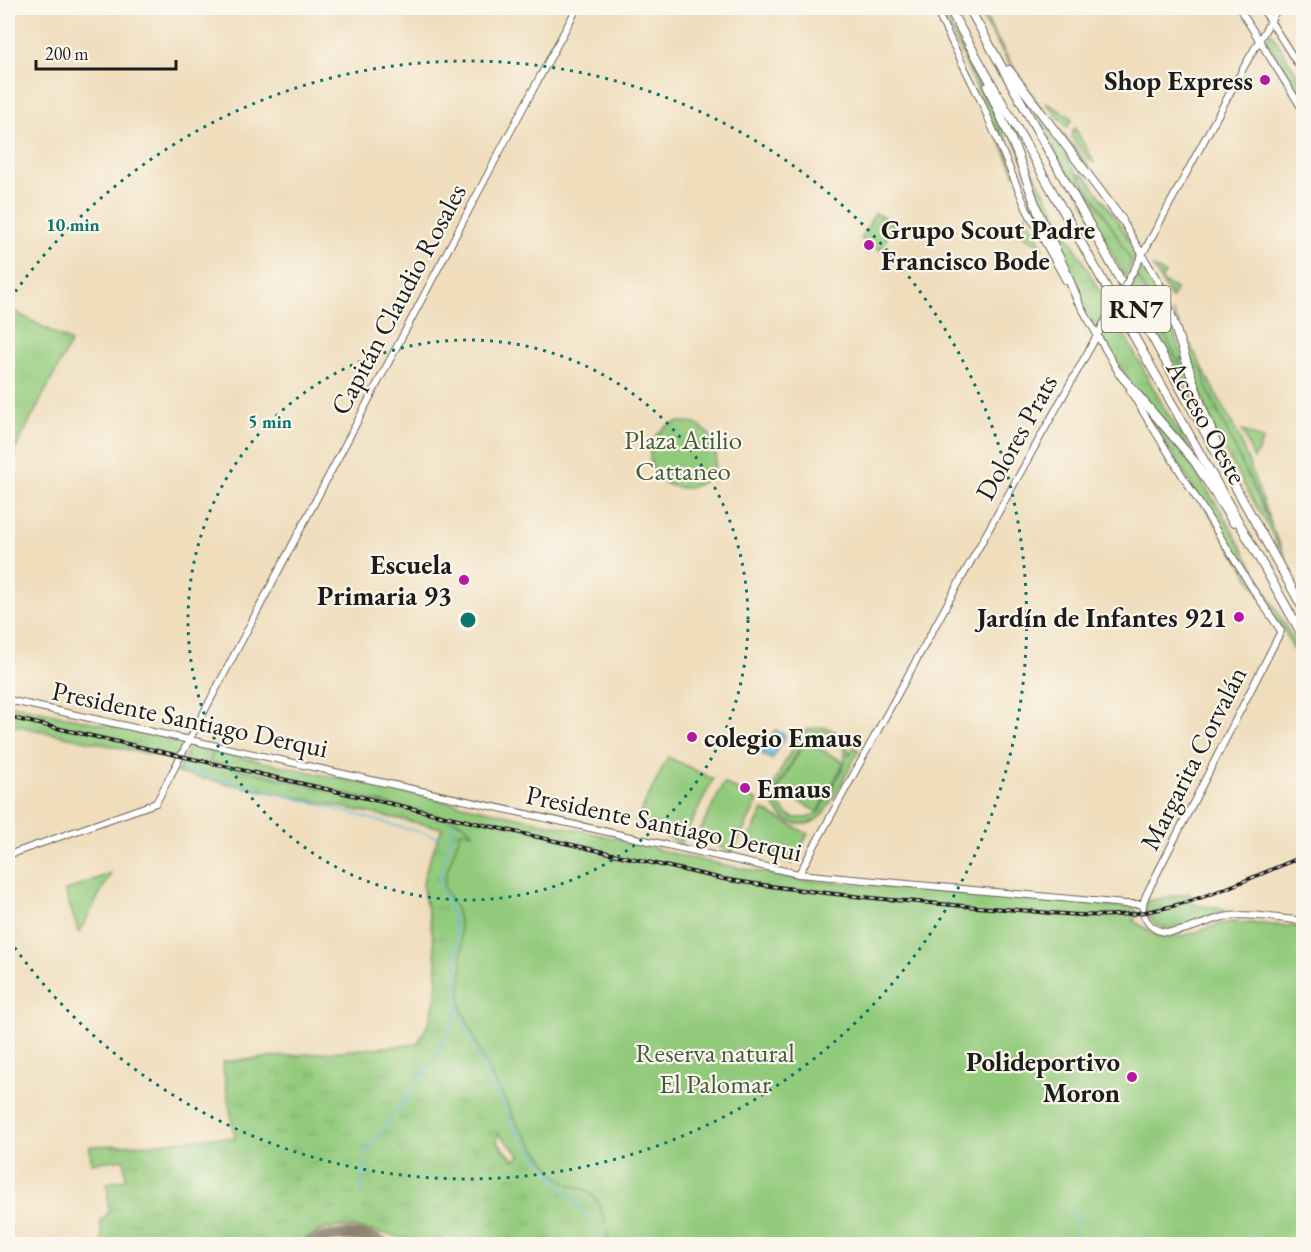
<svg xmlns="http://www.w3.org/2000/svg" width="1311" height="1252" font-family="'EB Garamond',serif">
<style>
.grass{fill:url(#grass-tufts);stroke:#57734c;stroke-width:1.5;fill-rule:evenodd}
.park{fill:#92ca7c;stroke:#57734c;stroke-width:1.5;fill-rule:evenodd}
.water{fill:url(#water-waves);stroke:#436c81;stroke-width:1.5}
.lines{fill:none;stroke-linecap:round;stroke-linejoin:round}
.stream{stroke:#6abde6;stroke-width:1.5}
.taxiway{stroke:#867c6c;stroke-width:12}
.secondary-casing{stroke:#666054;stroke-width:8}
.highway-casing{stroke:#666054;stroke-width:10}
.secondary{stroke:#fff;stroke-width:6}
.highway{stroke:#fff;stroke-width:8}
.rail-casing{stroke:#1c1c1c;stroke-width:4}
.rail{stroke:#fbf7ec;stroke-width:1.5;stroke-dasharray:4.5;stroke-linecap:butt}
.secondary-bridge-casing{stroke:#666054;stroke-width:8;stroke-linecap:butt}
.secondary-bridge{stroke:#fff;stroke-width:6}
.ring{fill:none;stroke:#0f766e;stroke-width:3;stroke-dasharray:3 6}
.poi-dot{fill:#b5179e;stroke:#fbf7ec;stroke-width:2}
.labels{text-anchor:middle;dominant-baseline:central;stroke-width:4.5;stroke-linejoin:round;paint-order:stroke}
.shield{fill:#fbf7ec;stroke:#5f5e5a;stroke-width:1.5}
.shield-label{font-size:26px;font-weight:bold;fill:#1c1c1c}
.poi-label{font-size:27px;font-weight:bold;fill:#1c1c1c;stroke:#fbf7ec;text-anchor:end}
.street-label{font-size:27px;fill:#1c1c1c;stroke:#fbf7ec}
.park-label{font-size:27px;fill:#45593e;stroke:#fbf7ec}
.centre{fill:#0f766e;stroke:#fbf7ec;stroke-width:3}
.ring-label{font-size:18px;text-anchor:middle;font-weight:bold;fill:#0f766e;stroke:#fbf7ec;stroke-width:4.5;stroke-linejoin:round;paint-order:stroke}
</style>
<defs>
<pattern id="grass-tufts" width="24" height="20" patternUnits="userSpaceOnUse" patternTransform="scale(1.5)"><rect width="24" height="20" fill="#92ca7c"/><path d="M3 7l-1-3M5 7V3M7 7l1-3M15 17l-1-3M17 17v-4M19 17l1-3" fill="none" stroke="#7dad6b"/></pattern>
<pattern id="water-waves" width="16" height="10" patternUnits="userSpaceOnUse" patternTransform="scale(1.5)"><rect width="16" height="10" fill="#6abde6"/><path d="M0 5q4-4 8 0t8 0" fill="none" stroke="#5ba2c5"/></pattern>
</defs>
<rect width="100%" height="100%" fill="#fbf7ec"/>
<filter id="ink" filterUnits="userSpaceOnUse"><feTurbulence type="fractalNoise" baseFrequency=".0167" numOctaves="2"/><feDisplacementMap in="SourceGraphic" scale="12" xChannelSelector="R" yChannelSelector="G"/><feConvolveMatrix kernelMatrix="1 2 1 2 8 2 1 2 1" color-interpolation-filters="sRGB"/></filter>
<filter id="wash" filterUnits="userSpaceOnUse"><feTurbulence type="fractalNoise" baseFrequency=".008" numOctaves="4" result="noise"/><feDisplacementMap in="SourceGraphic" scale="24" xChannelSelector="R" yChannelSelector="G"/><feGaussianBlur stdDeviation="1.35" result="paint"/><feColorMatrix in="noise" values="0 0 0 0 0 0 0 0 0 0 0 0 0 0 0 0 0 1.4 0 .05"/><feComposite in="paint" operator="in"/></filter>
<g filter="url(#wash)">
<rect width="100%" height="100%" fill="#efddbc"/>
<g class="grass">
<path d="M938,8h3l3,6c27,52 58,102 73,158l-2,3 -24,-67z"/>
<path d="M977,8h5c18,41 42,78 70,113 12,16 32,33 39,51l-70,-89z"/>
<path d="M1026,97l41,55 -2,4c24,34 47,69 67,106l-7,15z"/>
<path d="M1014,138l95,170 -10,19c-15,-7 -37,-70 -45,-88l2,-1 -1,-5 -13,-28h-2z"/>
<path d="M1136,275l4,5 39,83 3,-8 14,47 -66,-116z"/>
<path d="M1172,311l30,56 4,19 81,174 -73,-128z"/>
<path d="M1115,317l51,94 32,50c-33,-39 -72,-76 -96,-122z"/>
<path d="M1136,396l49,61 36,54 82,146v12l-19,-39 -14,-19z"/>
<path d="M8,704l177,38 -9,18 -168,-36z"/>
<path d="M190,745l23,6 -3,11 241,57 11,4 12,11 266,59 406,35c25,23 57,-3 85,-6l72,5 1,264 -10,53h-874l-6,-4c-21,-4 -64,-16 -84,-12 -12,3 -23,9 -33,16h-195l-1,-23 8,-9 -2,-29 19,-4 -2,-20 -33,4 -1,-17 60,-2 65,-7 20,2 -13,-77 195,-18c28,-41 21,-83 12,-129 -2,-9 -7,-22 -6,-31 1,-15 14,-42 19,-56l-265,-55zM499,1134l21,21v1l-6,4 -17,-18z"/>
<path d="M1189,893l6,12 31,4c-19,11 -49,26 -70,16l-10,-12 1,-12z"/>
</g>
<g class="park">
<path d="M1271,32l32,52v13l-37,-58z"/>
<path d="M964,60l27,48 24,67z"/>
<path d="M1045,102l27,16 -5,10z"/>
<path d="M1075,128l19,34 -3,-1 -19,-23v-5z"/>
<path d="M1080,173l3,3 2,-1 34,48 18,32 -5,7 -36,-62 -17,-25z"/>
<path d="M875,213l20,11 -15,26 -19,-11z"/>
<path d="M1026,214l17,33 -27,-15z"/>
<path d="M1153,267l12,7 -4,7 15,8 -4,10z"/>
<path d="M1139,270l8,1 12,22 23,62 -3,9 -39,-84 -4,-5z"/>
<path d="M8,308l63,34 -63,121z"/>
<path d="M1202,367l37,70 33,89 -66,-140z"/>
<circle cx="683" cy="455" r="33"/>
<path d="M1242,430l21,10 -9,19z"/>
<path d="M824,727c14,4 25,12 25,28l5,-8 5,3c-8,15 -29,58 -39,67 -20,18 -50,0 -48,-25 1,-10 23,-49 29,-58l8,-5zM825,732l11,5 4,4 5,10v12l-26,49 -12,6h-13l-7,-4 -8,-10 -2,-15 27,-49 11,-7z"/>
<path d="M805,741l39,21 -26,50 -40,-22z"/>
<path d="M213,751l406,88 71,19 104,21 340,29 4,6 -5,7c10,5 19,13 29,16 19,5 49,-13 69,-15l72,5 1,264 -7,40 -5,13h-684l-1,-18 -9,-24 -10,-11 -19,-7 -12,-8 -38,-49 -36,-68 -22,-53 1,-54 -2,-28 -4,-15 -12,-22 1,-10 16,-46 12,2 -11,-10 -11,-4 -241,-57z"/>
<path d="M668,757l45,22 -32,65 -45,-23z"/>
<path d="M724,783l34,18 -26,52 -34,-18z"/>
<path d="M763,810l45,24 -16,30 -44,-24z"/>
<path d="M111,873l-32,60 -14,-42z"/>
</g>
<path class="water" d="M775,730l10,5 -13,25 -10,-6z"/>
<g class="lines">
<g class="stream">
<path d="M181,770l59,13 201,55"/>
<path d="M454,821l-4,19 -12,44 12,24 6,21 2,78 18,46 39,76 77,94 3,21"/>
<path d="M361,1194l6,-50 6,-1c30,-42 68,-86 85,-135"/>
<path d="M1072,1208l7,36"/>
</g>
<path class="taxiway" d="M309,1244c20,-11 54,-12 75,0"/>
</g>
</g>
<g filter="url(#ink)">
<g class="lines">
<g class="secondary-casing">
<g id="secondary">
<path d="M935,8l46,93 46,109 39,71"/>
<path d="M1239,8l65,104"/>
<path d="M1262,8l42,66"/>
<path d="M1122,220l40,68"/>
<path d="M1135,268l110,-203 33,-57"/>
<path d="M1076,298l44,77"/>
<path d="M1130,391l122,197 29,43 -135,264c-4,10 -5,17 1,26 18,27 59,-3 82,-5 24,-3 51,3 75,5"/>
<path d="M8,700l791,174 326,30h17"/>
<path d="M8,855l148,-52 352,-667 69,-128"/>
<path d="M799,874l152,-277 153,-274"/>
</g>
</g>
<g class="highway-casing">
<g id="highway">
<path d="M949,8l355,630"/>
<path d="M969,8l335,602"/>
<path d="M1009,70l113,150"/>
<path d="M988,87l29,66 21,59 28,60 12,29"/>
<path d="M1162,288l39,117 15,37"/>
<path d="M1119,373l76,89 38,60"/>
</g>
</g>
<use href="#secondary" class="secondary"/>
<use href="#highway" class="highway"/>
<g class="rail-casing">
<path id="rail" d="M8,717l715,162c93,15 187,23 281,30 46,3 94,11 141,3 55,-9 107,-35 159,-56"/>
</g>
<use href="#rail" class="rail"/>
<g class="secondary-bridge-casing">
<path id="secondary-bridge" d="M1104,323l31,-55"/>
</g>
<use href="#secondary-bridge" class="secondary-bridge"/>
</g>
</g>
<g class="ring">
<circle cx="468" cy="620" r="280"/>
<path d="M10 299A559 559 0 1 1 10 941"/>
</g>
<g class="poi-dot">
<circle cx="1265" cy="80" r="6"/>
<circle cx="869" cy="245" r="6"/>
<circle cx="464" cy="580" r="6"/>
<circle cx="1239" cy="617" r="6"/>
<circle cx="692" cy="737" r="6"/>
<circle cx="745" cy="788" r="6"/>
<circle cx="1132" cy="1077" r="6"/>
</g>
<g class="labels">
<rect class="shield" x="1101.5" y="286" width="69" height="46" rx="4.5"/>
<g class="shield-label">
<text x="1136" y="309">RN7</text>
</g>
<g class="poi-label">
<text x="1253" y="80">Shop Express</text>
<text x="881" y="229" text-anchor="start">Grupo Scout Padre<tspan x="881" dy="31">Francisco Bode</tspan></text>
<text x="452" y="564">Escuela<tspan x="452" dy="31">Primaria 93</tspan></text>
<text x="1227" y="617">Jardín de Infantes 921</text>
<text x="704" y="737" text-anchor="start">colegio Emaus</text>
<text x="757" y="788" text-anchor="start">Emaus</text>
<text x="1120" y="1061">Polideportivo<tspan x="1120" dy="31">Moron</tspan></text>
</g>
<g class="street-label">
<text transform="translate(398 299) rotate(-62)">Capitán Claudio Rosales</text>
<text transform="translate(1207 422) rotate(61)">Acceso Oeste</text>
<text transform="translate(1016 437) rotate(-61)">Dolores Prats</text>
<text transform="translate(190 719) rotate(12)">Presidente Santiago Derqui</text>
<text transform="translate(1193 758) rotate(-63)">Margarita Corvalán</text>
<text transform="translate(664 823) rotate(12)">Presidente Santiago Derqui</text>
</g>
<g class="park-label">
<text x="683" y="439">Plaza Atilio<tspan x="683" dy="31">Cattaneo</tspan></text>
<text x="715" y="1052">Reserva natural<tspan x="715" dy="31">El Palomar</tspan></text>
</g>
</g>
<circle cx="468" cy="620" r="9" class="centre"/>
<g class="ring-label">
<text x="73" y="231">10 min</text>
<text x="270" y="428">5 min</text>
</g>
<rect width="1311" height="1252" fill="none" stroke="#fbf7ec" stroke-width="30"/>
<path d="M36 60v9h140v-9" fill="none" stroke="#1c1c1c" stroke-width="3"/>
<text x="45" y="60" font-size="18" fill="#1c1c1c" stroke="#fbf7ec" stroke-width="4.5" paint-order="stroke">200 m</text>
</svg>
